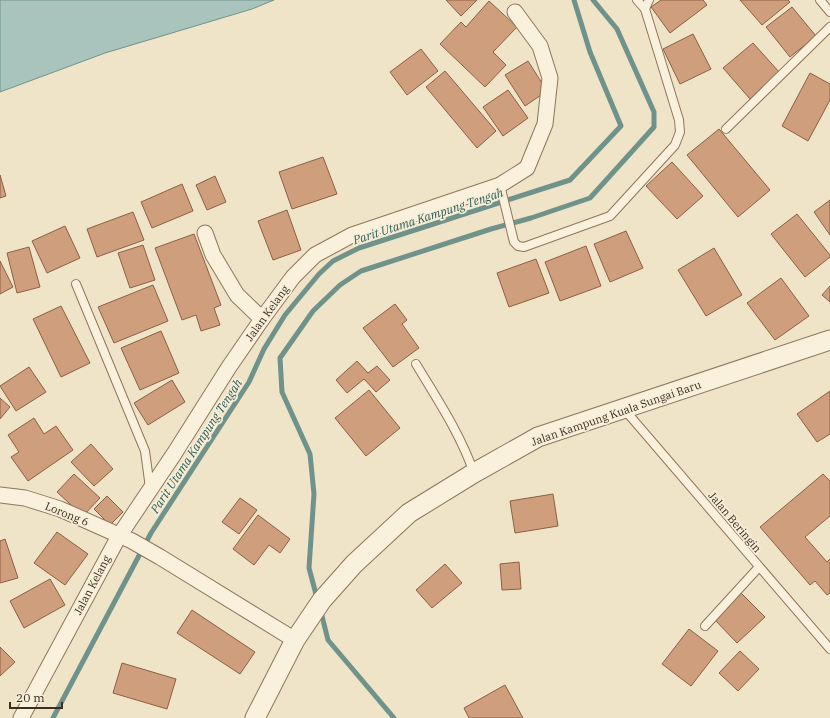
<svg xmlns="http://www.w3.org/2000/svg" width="830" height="718" font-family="'IBM Plex Serif',serif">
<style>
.water{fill:#a9c4bc;stroke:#6f938a}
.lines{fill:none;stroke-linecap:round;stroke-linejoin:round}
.stream{stroke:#6f938a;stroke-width:5}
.building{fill:#cf9f7d;stroke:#8d5f41}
.service-casing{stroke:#8d765c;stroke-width:10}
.minor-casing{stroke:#8d765c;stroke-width:17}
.tertiary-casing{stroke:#8d765c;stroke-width:21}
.service{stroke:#faf1dc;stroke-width:8}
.minor{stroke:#faf1dc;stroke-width:15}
.tertiary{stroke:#faf1dc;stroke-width:19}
.labels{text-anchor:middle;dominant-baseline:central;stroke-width:3.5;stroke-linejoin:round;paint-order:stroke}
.street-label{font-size:11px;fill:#3d2e20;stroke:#f7eed8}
.water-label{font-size:12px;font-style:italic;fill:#2f5d5a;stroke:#f7eed8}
</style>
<rect width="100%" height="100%" fill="#f0e4c8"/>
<path class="water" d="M0,0h274l-22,9 -147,44 -105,39z"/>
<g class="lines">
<g class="stream">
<path d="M317,598l-8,-30 5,-74 -4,-40 -28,-62 -2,-34 33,-47 27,-26 21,-14 130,-42 40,-11 59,-20 64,-71v-15l-37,-83 -24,-29"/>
<path d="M321,612l7,28 66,78"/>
<path d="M53,718l98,-185 98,-151 15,-33 21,-34 34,-41 14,-13 26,-13 211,-68 51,-54 -31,-74 -16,-52"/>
</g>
</g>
<g class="building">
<path d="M446,0h31l-16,16z"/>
<path d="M661,0h42l4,5 -37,28 -19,-26z"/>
<path d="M740,0h48l2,2 -28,23z"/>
<path d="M489,1l28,26 -24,25 13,13 -21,22 -45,-43 21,-22 5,5z"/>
<path d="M792,7l24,29 -26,21 -24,-30z"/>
<path d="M693,34l18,35 -31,15 -17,-35z"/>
<path d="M753,43l27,30 -30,26 -27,-31z"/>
<path d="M421,49l17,22 -31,24 -17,-23z"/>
<path d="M528,61l19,30 -22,15 -20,-31z"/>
<path d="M445,71l51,60 -19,17 -51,-61z"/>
<path d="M810,73l20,11v16l-22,41 -26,-15z"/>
<path d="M508,90l20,28 -25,18 -20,-29z"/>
<path d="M719,129l51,61 -32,27 -51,-62z"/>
<path d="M323,157l14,37 -45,15 -13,-37z"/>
<path d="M672,162l31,34 -26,23 -31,-33z"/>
<path d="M0,175l6,21 -6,2z"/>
<path d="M215,176l11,26 -19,8 -11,-25z"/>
<path d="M182,184l11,27 -41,17 -11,-26z"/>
<path d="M830,200v35l-16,-23z"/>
<path d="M287,210l14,40 -28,10 -15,-39z"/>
<path d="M133,212l11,28 -47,17 -10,-28z"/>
<path d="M797,214l33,41v2l-25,20 -34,-43z"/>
<path d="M65,226l15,32 -33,15 -15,-32z"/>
<path d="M626,231l17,37 -33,14 -16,-38z"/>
<path d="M194,234l27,71 -7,3 6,17 -19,6 -5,-16 -14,5 -27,-72z"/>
<path d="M143,245l12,35 -25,8 -12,-35z"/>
<path d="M586,246l15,40 -41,15 -15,-39z"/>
<path d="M29,247l11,40 -23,6 -10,-40z"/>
<path d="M714,248l28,47 -36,21 -28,-46z"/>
<path d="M536,259l13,34 -40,14 -12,-34z"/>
<path d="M0,261l13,26 -13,7z"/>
<path d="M781,278l28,38 -34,24 -28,-37z"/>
<path d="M153,285l15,36 -54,22 -16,-36z"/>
<path d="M830,286v16l-8,-7z"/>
<path d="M395,304l12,16 -5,4 17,24 -26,19 -30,-39z"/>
<path d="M61,306l29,57 -29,14 -28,-58z"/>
<path d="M161,331l18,42 -39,17 -19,-42z"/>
<path d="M357,361l11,12 9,-7 13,14 -14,12 -12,-13 -17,14 -11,-13z"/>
<path d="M29,367l17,25 -30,19 -16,-25z"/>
<path d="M172,380l13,22 -37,23 -14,-22z"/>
<path d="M369,390l31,38 -34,28 -31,-38z"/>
<path d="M830,391v43l-13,8 -20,-28z"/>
<path d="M0,398l10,9 -10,12z"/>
<path d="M34,418l10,16 12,-8 17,24 -45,31 -17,-24 8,-5 -11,-17z"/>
<path d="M91,444l22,25 -19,17 -23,-24z"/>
<path d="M74,474l26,24 -17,18 -26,-24z"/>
<path d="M823,474l7,7v35l-25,21 22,25 3,-3v34l-3,2 -12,-14 -5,4 -50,-58z"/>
<path d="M553,494l5,32 -43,7 -5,-32z"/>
<path d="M107,496l16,16 -13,13 -16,-16z"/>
<path d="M240,498l17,12 -18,24 -17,-12z"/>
<path d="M258,515l32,24 -10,14 -11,-8 -15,20 -21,-16z"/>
<path d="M57,532l31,22 -23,31 -31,-22z"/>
<path d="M5,539l13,39 -18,5v-42z"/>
<path d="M519,562l2,27 -19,1 -2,-26z"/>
<path d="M445,564l17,19 -30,25 -16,-18z"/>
<path d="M50,579l15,26 -41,23 -14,-27z"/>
<path d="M741,593l24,24 -28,26 -23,-24z"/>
<path d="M192,610l63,42 -15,22 -63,-41z"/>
<path d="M689,629l29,22 -27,35 -29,-22z"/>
<path d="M0,647l15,15 -15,14z"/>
<path d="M740,651l19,18 -21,22 -19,-18z"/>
<path d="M122,663l54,16 -9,30 -54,-16z"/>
<path d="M505,685l18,33h-54l-5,-10z"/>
</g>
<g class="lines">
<g class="service-casing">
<g id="service">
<path d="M637,0l8,9"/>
<path d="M820,0l10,12"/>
<path d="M726,129l104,-102"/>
<path d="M500,185l14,57 4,4 6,1 86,-31 65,-71 5,-13 -1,-12 -34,-111 4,-9"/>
<path d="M76,284l69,167 5,37"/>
<path d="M416,364c21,35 44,69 58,109"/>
<path d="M624,409l206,240"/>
<path d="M705,626l54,-59"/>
</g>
</g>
<g class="minor-casing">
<g id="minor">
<path d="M205,233l8,22 24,40 25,24"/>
<path d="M0,495l25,3 35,11 72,32 28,16 135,83"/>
<path d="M21,718l98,-182 55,-82 55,-87 33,-48 31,-42 22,-22 37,-20 148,-50 27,-17 18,-44 5,-46 -10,-32 -25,-34"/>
</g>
</g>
<g class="tertiary-casing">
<path id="tertiary" d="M255,718l40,-78 27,-40 32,-36 55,-51 65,-40 64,-36 292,-97"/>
</g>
<use href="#service" class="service"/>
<use href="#minor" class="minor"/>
<use href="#tertiary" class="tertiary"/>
</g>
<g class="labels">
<g class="street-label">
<text transform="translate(267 313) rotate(-54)">Jalan Kelang</text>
<text transform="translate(616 413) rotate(-19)">Jalan Kampung Kuala Sungai Baru</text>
<text transform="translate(67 514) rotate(22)">Lorong 6</text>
<text transform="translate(735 522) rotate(50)">Jalan Beringin</text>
<text transform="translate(92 585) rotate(-62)">Jalan Kelang</text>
</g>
<g class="water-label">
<text transform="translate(428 216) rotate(-18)">Parit Utama Kampung Tengah</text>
<text transform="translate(196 446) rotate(-57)">Parit Utama Kampung Tengah</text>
</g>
</g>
<path d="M10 702v6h52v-6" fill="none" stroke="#3d2e20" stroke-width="2"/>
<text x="16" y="702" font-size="12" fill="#3d2e20" stroke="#f7eed8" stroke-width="3" paint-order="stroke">20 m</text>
</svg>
